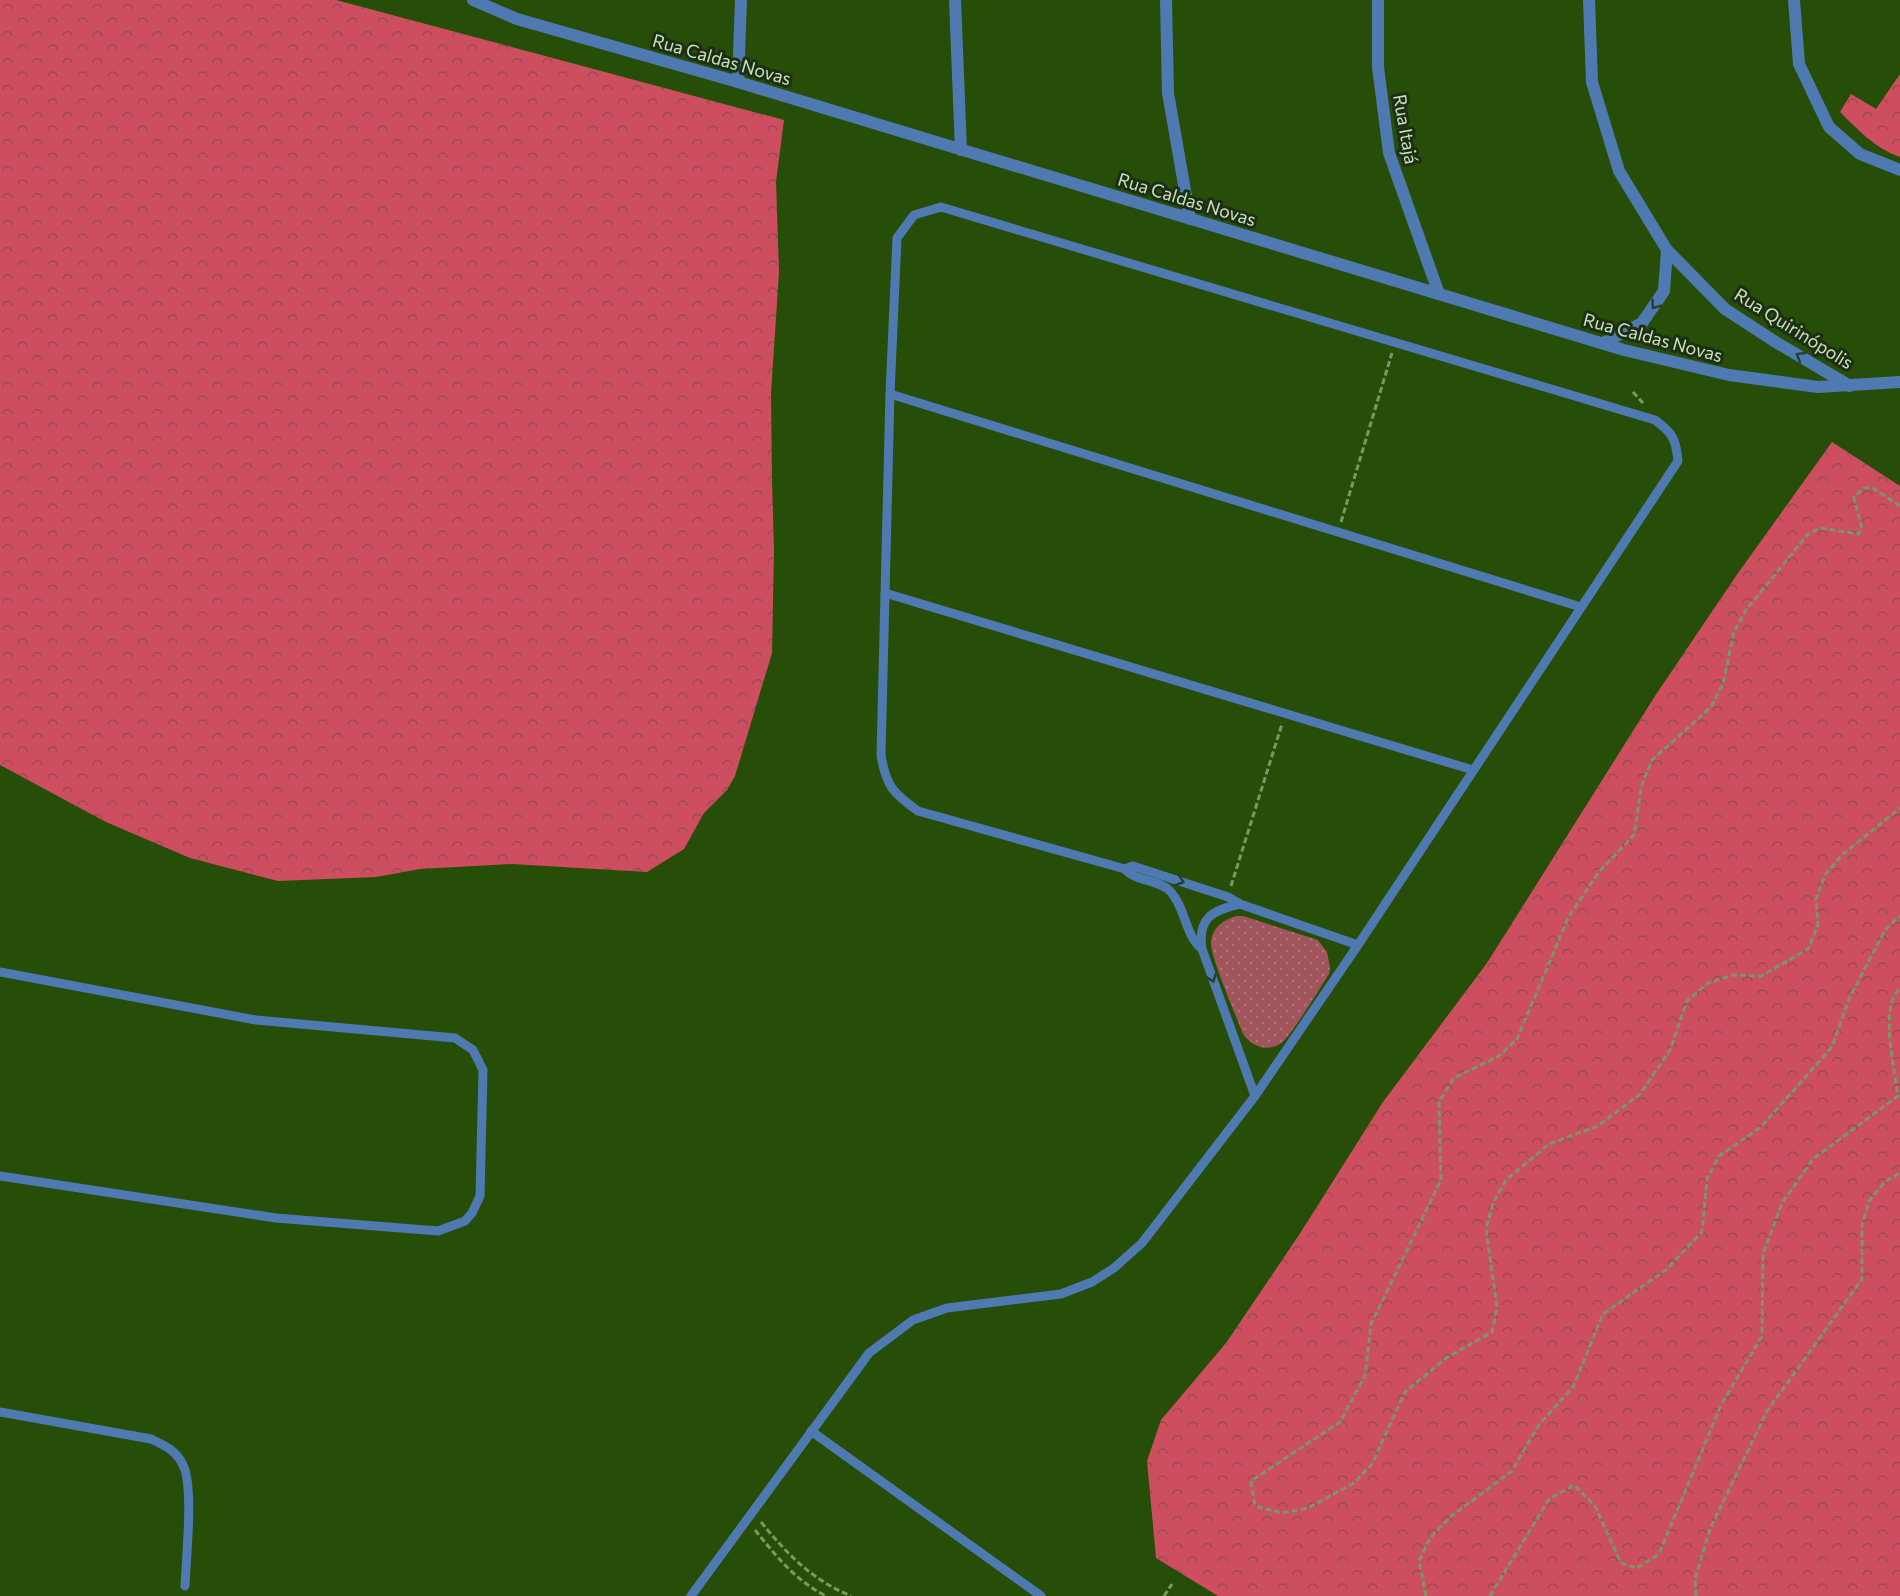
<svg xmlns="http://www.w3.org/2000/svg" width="1900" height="1596" font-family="Commissioner,sans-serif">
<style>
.forest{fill:url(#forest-crowns)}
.park{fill:url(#park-dots)}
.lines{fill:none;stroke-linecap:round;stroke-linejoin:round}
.path{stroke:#799865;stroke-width:3;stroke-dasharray:6 3;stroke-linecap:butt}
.service{stroke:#4f7ab1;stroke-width:9}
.minor{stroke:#4f7ab1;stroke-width:12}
.oneway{stroke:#273e33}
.labels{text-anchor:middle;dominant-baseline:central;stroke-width:6;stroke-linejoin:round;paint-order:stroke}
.street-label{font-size:18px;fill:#c9e0be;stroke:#1d2f13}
</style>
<defs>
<pattern id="forest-crowns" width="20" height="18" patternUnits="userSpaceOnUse" patternTransform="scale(1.5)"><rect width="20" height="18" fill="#cc4e5f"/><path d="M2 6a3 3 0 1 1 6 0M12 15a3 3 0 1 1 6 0" fill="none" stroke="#9a4a52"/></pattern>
<pattern id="park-dots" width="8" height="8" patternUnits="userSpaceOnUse" patternTransform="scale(1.5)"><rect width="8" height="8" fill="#9f555b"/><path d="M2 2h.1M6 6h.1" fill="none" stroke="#af7578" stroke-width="1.8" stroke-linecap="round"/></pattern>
</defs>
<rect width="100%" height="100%" fill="#274e08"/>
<g class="forest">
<path d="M0,0h336l448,120 -8,62 3,90 -8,121 1,87 2,70 -2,103 -37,123 -8,14 -23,23 -20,36 -37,23 -135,-8 -92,5 -44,8 -98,4 -88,-23 -84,-36 -106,-57z"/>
<path d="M1900,74v83c-24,-8 -43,-28 -60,-45l11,-18 25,15z"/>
<path d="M1832,442l68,44v1110h-682l-62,-38 -9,-97 14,-41 65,-77 73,-108 84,-133 104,-139 168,-267 81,-120z"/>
</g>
<path class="park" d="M1236,916h7l75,24 9,12 3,15 -1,7c-10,15 -38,63 -49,70 -14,8 -29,2 -37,-10 -6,-16 -34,-80 -32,-93 2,-14 12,-21 25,-25z"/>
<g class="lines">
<g class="path">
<path d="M1633,392l10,11"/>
<path d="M1900,506l-27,-18h-9l-10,9 8,32 -4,5 -38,-6 -12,6 -62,76 -12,22 -11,52 -12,23 -59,53 -10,24 -8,51 -35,37 -30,44 -52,123 -18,17 -45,22 -15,24 2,78 -70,144 -6,52 -25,46 -89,59 4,25 27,7 26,-5 46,-25 18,-19 33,-72 41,-34 46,-26 5,-25 -11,-78 7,-26 13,-23 43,-36 49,-18 42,-32 30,-44 17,-49 21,-18 25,-8 28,1 47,-27 10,-24 -2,-26 9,-24 17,-20 58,-47"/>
<path d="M1341,522l51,-169"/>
<path d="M1231,886l51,-162"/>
<path d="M761,1522c26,32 51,58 90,74"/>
<path d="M755,1530c21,26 41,51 71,66"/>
<path d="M1164,1596l8,-12"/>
<path d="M1426,1596l-7,-35 11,-23 19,-20 63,-47 26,-45 35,-39 30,-73 64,-45 35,-37 5,-53 12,-23 42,-29 71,-80 17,-48 36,-69 15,-14"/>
<path d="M1490,1596l59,-97 25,-14 21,21 26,57 16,5 22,-14 62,-149 41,-69 1,-82 19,-51 31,-44 85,-63c-3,-23 -19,-92 2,-107"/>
<path d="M1696,1596l-1,-17 15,-50 57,-118 95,-132v-53l7,-25 16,-19 15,-9"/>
</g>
<g class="service">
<path d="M890,394l691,213"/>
<path d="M885,593l588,177"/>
<path d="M1125,869l8,-3 95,31 12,7 118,41"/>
<path d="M1240,904c-27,6 -43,14 -38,45l53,147"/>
<path d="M0,972l256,48 199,18 18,12 10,20 -3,126 -8,17 -7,8 -27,10 -162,-13 -276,-42"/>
<path d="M0,1412l151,27c13,6 26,12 32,26 11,22 3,93 2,121"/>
<path d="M811,1431l230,165"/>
<path d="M691,1596l178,-243 44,-33 34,-12 114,-14 31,-12 22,-14 28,-25 113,-147 103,-151 320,-484c-2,-21 -5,-28 -23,-41l-714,-213 -27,8 -17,23 -7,156 -9,361c5,31 12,38 37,56l207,58c11,13 33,10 45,22 16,17 14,43 32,58"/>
</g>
<g class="minor">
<path d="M473,0l44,19 221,63 886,268 105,25 89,12 82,-5"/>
<path d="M955,0l6,150"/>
<path d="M1166,0l2,93 22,126"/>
<path d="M1378,0v67l11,86 50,141"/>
<path d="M1589,0l3,82 27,89 48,79 58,59 49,32 76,45"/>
<path d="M1794,0l5,64 30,63 31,27 40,16"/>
<path d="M738,82l3,-82"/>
<path d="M1603,343l39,-20 22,-32 3,-41"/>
</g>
</g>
<defs><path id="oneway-chevron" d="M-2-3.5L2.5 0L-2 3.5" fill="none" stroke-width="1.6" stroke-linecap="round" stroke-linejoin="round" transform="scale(1.5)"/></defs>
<g class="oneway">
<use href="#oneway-chevron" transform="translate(1655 305) rotate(126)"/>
<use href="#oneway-chevron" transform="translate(1800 356) rotate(-150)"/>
<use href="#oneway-chevron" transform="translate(1180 881) rotate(18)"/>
<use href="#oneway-chevron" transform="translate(1212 978) rotate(70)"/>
</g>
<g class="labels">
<g class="street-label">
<text transform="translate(722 59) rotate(16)">Rua Caldas Novas</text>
<text transform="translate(1406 129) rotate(80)">Rua Itajá</text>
<text transform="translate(1187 199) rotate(17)">Rua Caldas Novas</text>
<text transform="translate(1794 328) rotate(32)">Rua Quirinópolis</text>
<text transform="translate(1653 337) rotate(15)">Rua Caldas Novas</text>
</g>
</g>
</svg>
